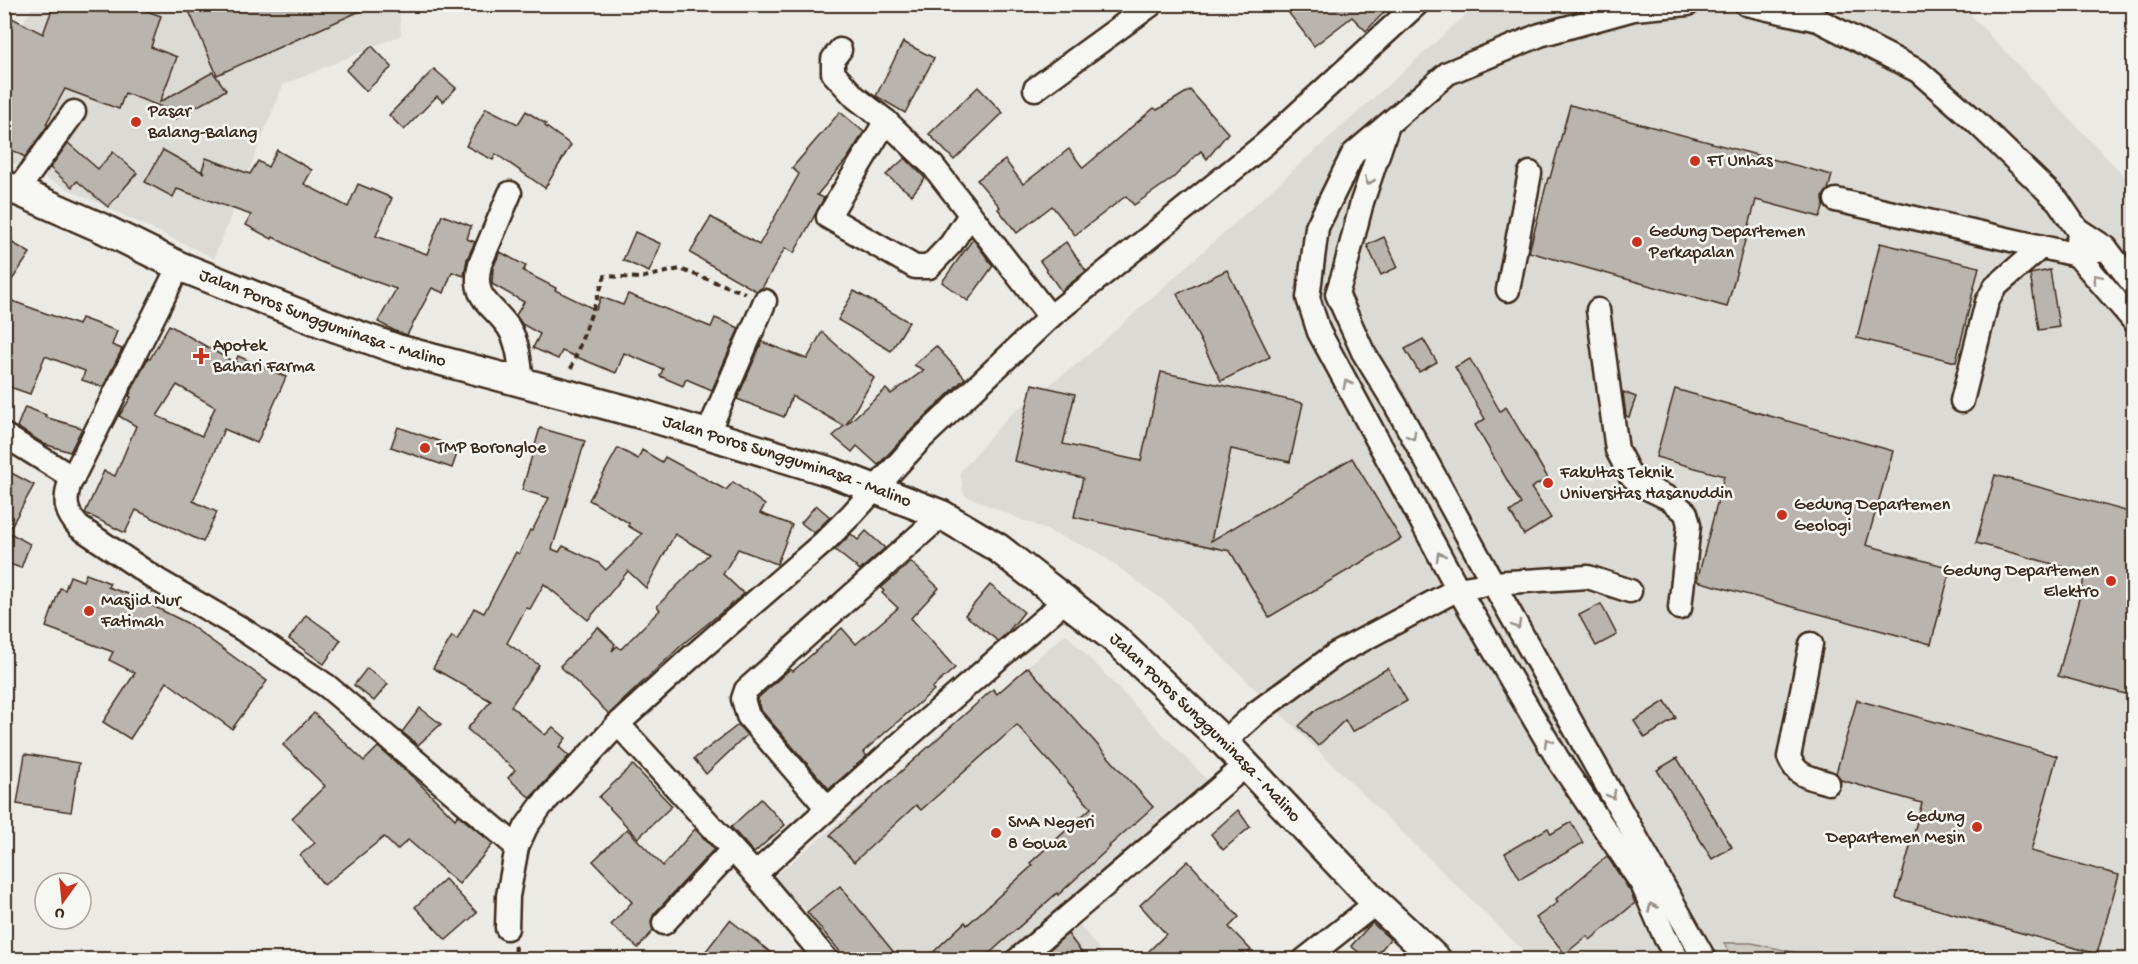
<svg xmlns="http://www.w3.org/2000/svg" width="2138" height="964" font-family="'Gochi Hand',sans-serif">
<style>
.built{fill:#dcdad4}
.green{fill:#cdcac4;stroke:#847a71;stroke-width:1.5}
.building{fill:#bab4ae;stroke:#3b2a1e;stroke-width:1.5;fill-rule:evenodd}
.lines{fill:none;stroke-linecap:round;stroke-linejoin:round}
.minor-casing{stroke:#3b2a1e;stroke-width:27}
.major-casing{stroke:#3b2a1e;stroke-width:33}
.path{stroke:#3b2a1e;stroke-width:4;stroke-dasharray:6 4.5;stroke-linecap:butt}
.minor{stroke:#f6f6f2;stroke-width:22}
.major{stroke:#f6f6f2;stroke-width:28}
.oneway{stroke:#989088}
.poi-dot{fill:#c8321e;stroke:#f6f6f2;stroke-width:2}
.labels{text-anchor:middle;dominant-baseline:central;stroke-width:5;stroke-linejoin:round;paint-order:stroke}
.poi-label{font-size:18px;fill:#3b2a1e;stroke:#f6f6f2;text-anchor:start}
.street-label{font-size:18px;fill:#3b2a1e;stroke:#f6f6f2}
</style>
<rect width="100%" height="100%" fill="#ebeae5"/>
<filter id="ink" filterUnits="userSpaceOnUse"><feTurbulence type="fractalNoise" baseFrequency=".0167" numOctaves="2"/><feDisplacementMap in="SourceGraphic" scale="12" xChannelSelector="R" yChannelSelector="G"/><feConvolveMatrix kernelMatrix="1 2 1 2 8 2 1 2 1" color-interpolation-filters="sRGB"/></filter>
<g filter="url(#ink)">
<g class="built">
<path d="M34,5h365l2,30 -118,50 -69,173 -209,-99v-108z"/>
<path d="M1477,5h484l172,180v774h-601l-365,-356 -69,-51 -134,-57 -4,-23 48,-55 79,-61z"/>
<path d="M1066,634l148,153 -136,136 29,36h-256l-49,-53 -32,-26z"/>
</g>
<path class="green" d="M1724,943h28l73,16h-92z"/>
<g class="building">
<path d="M54,4h73l34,12 -10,31 26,10 -17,45 53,-30 13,18 -51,29 -5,-9 -45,-17 -6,16 -54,-20 -19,35 2,1 -23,32 -21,-11v-116l6,-13 33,17z"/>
<path d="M186,4h190l-159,71z"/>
<path d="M1282,4h110l-26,27 -14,-14 -38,29z"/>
<path d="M903,42l31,16 -29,55 -29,-17z"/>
<path d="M372,46l20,21 -26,24 -20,-21z"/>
<path d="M434,69l22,19 -13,14 -6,-6 -33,34 -15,-15z"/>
<path d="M978,87l25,26 -49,47 -25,-26z"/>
<path d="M1190,90l38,43 -21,26 -6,-8 -28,27 -39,27 -8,-9 -51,39 -23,-29 -35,27 -19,-24 2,-2 -23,-27 28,-20 18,24 46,-35 14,19 71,-60 3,2z"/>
<path d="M1570,105l262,70 -4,15 -5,6 1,9 -4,12 -64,-17 -29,107 -198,-55 19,-74h2z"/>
<path d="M486,108l32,16 8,-13 20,13 -1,2 26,19 -26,43 -49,-34 -3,6 -27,-14z"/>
<path d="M840,112l24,20 -17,27 -30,36 7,3 -30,55 -9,-5 -23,40 -6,3 -66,-38 21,-36 48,28 40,-71 -7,-6z"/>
<path d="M68,143l30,26 15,-17 24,21 -29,34 -31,-26 -5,6 -22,-19z"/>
<path d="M163,150l41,23 -2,-3 4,-12 44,16 8,-13 10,6 9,-17 35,20 -8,14 44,23 10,-23 34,14 -16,38 51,18 15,-39 29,11 -4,13 8,3 -8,17 -3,17 -12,-4 -8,21 -12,-5 -25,47 -12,-4 -17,-9 18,-33 -36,-13 -1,1 -41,-16 -45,-24 -1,2 -26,-14 5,-10 -74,-26 -4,8 -28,-15z"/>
<path d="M905,158l20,20 -13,17 -26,-20z"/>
<path d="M635,232l26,12 -12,28 -26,-12z"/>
<path d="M1384,237l14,30 -17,8 -14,-30z"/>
<path d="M4,238l26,15 -26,39z"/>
<path d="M973,239l20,27 -25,35 -26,-19z"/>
<path d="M1066,242l20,29 -25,20 -21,-30z"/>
<path d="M1880,243l99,24 -23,95 -99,-24z"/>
<path d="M500,252l26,14 -3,5 33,17 -1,2 41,20 5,-13 22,8 5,-11 83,33 4,-9 24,10 -27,62 -26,-11 -3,7 -23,-10 3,-7 -39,-16 -8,20 -54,-22 -4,8 -25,-11 7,-14 -18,-10 -6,-9 8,-13 -32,-18 1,-16z"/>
<path d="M1227,270l43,87 -49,24 -44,-87z"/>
<path d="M2050,270l9,57 -20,3 -9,-56z"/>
<path d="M854,291l55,31 -18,29 -53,-31z"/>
<path d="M4,298l74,27 3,-7 36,13 -5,14 10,4 -19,38 -21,-7 3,-9 -40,-15 -15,38 -26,-9z"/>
<path d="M169,325l66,38 3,-7 48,21 -29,66 -33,-14 -31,72 24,11 -14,30 -67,-32 -11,23 -40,-20 19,-42 11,5 21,-50 -17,-10 12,-19 -2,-1 19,-38 2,1zM177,385l38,22 -13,29 -45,-20z"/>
<path d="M822,332l52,46 -28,47 40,-36 5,5 33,-24 -10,-5 22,-19 29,32 -54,52 -33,35 -21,-19 -5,6 -19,-16 11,-10 -52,-30 -8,21 -47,-18 25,-57 45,17z"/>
<path d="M1423,339l14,23 -18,10 -14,-23z"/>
<path d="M1470,359l30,52 6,-4 42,71 -17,10 20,30 -27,17 -14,-23 11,-8 -46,-79 10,-6 -30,-52z"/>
<path d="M1161,372l142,31 -13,59 -59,-13 -20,92 141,-83 49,81 -132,78 -39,-66 -156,-34 9,-39 -69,-17 18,-77 43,10 -12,50 78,17z"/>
<path d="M1675,389l218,62 -27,94 85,23 -20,76 -234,-63 27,-105 -68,-19z"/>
<path d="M1623,392l13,5 -7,20 -3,-1z"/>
<path d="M25,407l21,8 -1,2 37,11 -12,24 -26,-8 -27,-17z"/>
<path d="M398,427l61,21 -7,20 -61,-21z"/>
<path d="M540,428l45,13 -33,108 7,3 4,-6 36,17 7,7 36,-36 -14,-8 1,-3 -40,-23 29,-52 20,11 4,-9 20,12 3,-5 61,33 7,-8 32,23 -5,8 32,12 -15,39 -39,-15 -15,25 21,20 -60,49 -75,71 -49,-48 38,-39 17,17 -3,7 5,-5 4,3 39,-39 -3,-4 52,-52 -34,-20 -29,54 -18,-17 -40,49 -44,-36 -14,25 -4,-1 -19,35 32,22 -28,41 34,29 8,-8 13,11 -7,9 10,9 -39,42 -22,-20 7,-8 -48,-41 24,-28 -58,-33 19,-32 5,4 17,-32 10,5 32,-61 3,2 11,-24 2,1 17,-33 -27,-8z"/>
<path d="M4,469l30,16 -26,47 22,12 -9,24 -17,-6z"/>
<path d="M1995,475l138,38v183l-75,-20 28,-103 -110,-30z"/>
<path d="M816,505l14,12 -16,16 -13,-10z"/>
<path d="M866,531l19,17 -25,22 -25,-20 16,-16 7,6z"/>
<path d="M911,562l28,26 -28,30 44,50 -23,20 2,2 -71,62 4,4 -38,33 -69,-80 -2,-11 32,-29 3,2 49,-43 14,16 42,-36 -16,-15 2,-2 -3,-3z"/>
<path d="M86,574l24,9 -2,4 25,9 54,27 80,58 -35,48 -65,-47 -37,57 -27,-17 32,-49 -26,-13 4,-8 -67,-25 14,-39 5,2 5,-14 13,5z"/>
<path d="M990,585l34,27 -16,20 -10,9 -33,-26z"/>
<path d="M1601,604l16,31 -21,11 -17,-31z"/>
<path d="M306,615l35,25 -17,24 -35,-25z"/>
<path d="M1028,667l125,140 -44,39 1,1 -52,48 -1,-2 -75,67h-57l40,-38 2,3 66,-60 -3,-2 61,-55 -74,-83 -96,85 -5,-5 -62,57 -24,-27 163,-146 4,5z"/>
<path d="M367,668l21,16 -14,17 -20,-16z"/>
<path d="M1388,668l19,33 -55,31 -7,-12 -27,26 -19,-20 18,-17z"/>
<path d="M1857,700l200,56 -26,95 88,24 -22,79 -201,-56 26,-95 -81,-23 -5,-7z"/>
<path d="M1665,701l11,17 -31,20 -11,-17z"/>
<path d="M420,708l21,16 -23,21 -16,-13z"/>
<path d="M314,713l50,48 14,-14 37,32 40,40 3,-4 35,29 -34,40 -51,-44 -11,10 -13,-13 -60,48 -24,-30 15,-12 -23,-25 33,-32 -42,-41z"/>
<path d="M738,725l9,10 -41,39 -12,-15z"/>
<path d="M25,754l54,9 -8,49 -54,-8z"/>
<path d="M1677,758l55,89 -20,12 -55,-89z"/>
<path d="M633,765l39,41 -34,32 -39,-41z"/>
<path d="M761,799l24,26 -31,28 -23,-26z"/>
<path d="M1238,810l12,17 -27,23 -12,-16z"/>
<path d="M1571,822l12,21 -63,36 -15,-26 43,-25 3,6z"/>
<path d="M627,829l36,37 32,-37 19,20 -60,65 -3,7 2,10 -15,17 -27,-23 21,-23 -39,-41z"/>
<path d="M1607,856l23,35 5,12 -45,37 -3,-4 -22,18 -29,-36 22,-16 -2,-3z"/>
<path d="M1188,861l51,56 -10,10 22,23 -10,10h-101l26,-26 -26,-29z"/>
<path d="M445,879l32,34 -31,27 -31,-33z"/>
<path d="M840,886l60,74h-53l-40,-48z"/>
<path d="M730,920l50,40h-81z"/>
<path d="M1372,923l18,16 -17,21h-5l-17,-14z"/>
<path d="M1068,934l19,26h-49l27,-24z"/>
</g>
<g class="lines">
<g class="minor-casing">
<g id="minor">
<path d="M1746,4l72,16 100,51 55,48 85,82 19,28 29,19 28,37"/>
<path d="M840,50l-7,9v14l22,24 31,24 47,45 117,151"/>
<path d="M1035,89l117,-85"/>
<path d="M886,121l-58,96 87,50h14l22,-23 19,-29"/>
<path d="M1388,125l-26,77 -17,67 -8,25 26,58 32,52 98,179 212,377"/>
<path d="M17,191l57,-79"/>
<path d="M510,193l-30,71c-9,36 12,39 29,64 10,16 11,37 13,55"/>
<path d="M1836,200l241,55 29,-7"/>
<path d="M2077,242v13l57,66"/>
<path d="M179,266l-110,219c-5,18 -3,28 10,42l80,54 83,48 85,57 190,161"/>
<path d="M1508,290l22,-117"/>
<path d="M1598,310l19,140 13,25 15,12 25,12 16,14 3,12 -9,83"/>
<path d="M1962,401l25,-99 8,-15 46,-40"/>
<path d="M4,435l69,43"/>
<path d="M707,435l58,-134"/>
<path d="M1811,644l-22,113c8,20 20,20 39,26"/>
<path d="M618,724l137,150 72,86"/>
<path d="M1224,742l33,-30 79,-58 122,-65 35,-6 95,-6 42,14"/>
<path d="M828,809l-80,-93 -5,-17 3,-9 196,-175"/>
<path d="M755,874l156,-140 155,-134"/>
<path d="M664,923l68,-73"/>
<path d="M507,928l1,-32 9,-49 9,-20 15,-21 77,-82 70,-64 136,-118 28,-28 68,-74 130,-123 215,-173 152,-140"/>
<path d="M1017,960l229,-195"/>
<path d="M1304,960l72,-57"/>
<path d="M1678,960l-13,-23 -23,-53 -83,-123 -101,-172 -139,-257 -11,-34 9,-71 36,-73 95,-81 92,-38 94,-26 54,-5"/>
</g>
</g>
<g class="major-casing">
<g id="major">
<path id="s1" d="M4,185l100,44 75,37 141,56 77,27 244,65 190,58 111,43 56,33 117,91 109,103 152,161 61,57"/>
</g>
</g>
<g class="path">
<path d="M571,369l34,-93 35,2 40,-9 65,24"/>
<path d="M514,946l6,14"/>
</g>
<use href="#minor" class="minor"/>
<use href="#major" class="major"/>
</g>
<defs><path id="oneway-chevron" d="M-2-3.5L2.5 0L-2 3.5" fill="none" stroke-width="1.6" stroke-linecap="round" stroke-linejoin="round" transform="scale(1.5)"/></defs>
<g class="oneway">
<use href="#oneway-chevron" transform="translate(1369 181) rotate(109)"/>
<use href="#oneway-chevron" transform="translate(2097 278) rotate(-131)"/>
<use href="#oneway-chevron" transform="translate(1347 384) rotate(-118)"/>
<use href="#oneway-chevron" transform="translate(1412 436) rotate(61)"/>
<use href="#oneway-chevron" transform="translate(1440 556) rotate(-119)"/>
<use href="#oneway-chevron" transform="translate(1517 625) rotate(61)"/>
<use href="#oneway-chevron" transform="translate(1548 742) rotate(-120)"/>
<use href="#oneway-chevron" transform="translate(1612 795) rotate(61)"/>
<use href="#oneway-chevron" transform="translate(1652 907) rotate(-114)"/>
</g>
</g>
<g class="poi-dot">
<circle cx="136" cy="122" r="6"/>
<circle cx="1695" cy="161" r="6"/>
<circle cx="1637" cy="242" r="6"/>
<path d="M198 347h6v6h6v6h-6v6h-6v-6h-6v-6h6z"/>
<circle cx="425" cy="448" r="6"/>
<circle cx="1548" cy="483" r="6"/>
<circle cx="1782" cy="515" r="6"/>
<circle cx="2111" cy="581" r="6"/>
<circle cx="89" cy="611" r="6"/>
<circle cx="1977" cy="827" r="6"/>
<circle cx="996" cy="833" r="6"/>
</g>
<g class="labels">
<g class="poi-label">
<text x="148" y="112">Pasar<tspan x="148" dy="21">Balang-Balang</tspan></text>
<text x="1707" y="161">FT Unhas</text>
<text x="1649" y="232">Gedung Departemen<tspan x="1649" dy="21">Perkapalan</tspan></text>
<text x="213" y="346">Apotek<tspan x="213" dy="21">Bahari Farma</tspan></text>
<text x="437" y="448">TMP Borongloe</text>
<text x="1560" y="473">Fakultas Teknik<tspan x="1560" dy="21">Universitas Hasanuddin</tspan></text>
<text x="1794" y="505">Gedung Departemen<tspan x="1794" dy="21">Geologi</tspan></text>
<text x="2099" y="571" text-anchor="end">Gedung Departemen<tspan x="2099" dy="21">Elektro</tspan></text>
<text x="101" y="601">Masjid Nur<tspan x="101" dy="21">Fatimah</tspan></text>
<text x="1965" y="817" text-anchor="end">Gedung<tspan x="1965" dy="21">Departemen Mesin</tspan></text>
<text x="1008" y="823">SMA Negeri<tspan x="1008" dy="21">8 Gowa</tspan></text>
</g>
<g class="street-label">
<text stroke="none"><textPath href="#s1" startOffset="346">Jalan Poros Sungguminasa - Malino</textPath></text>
<text stroke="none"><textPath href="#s1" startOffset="832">Jalan Poros Sungguminasa - Malino</textPath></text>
<text stroke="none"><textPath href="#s1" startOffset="1336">Jalan Poros Sungguminasa - Malino</textPath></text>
</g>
</g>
<rect width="2138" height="964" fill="none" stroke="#f6f6f2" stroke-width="24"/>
<rect x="12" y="12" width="2114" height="940" fill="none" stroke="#3b2a1e" stroke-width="2" filter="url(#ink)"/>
<g transform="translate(63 901) rotate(195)"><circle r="28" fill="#f6f6f2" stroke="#aba49d" stroke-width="1.5"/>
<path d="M0-4.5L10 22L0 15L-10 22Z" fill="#c8321e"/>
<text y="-9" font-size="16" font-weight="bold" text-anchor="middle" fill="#3b2a1e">U</text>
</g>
</svg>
